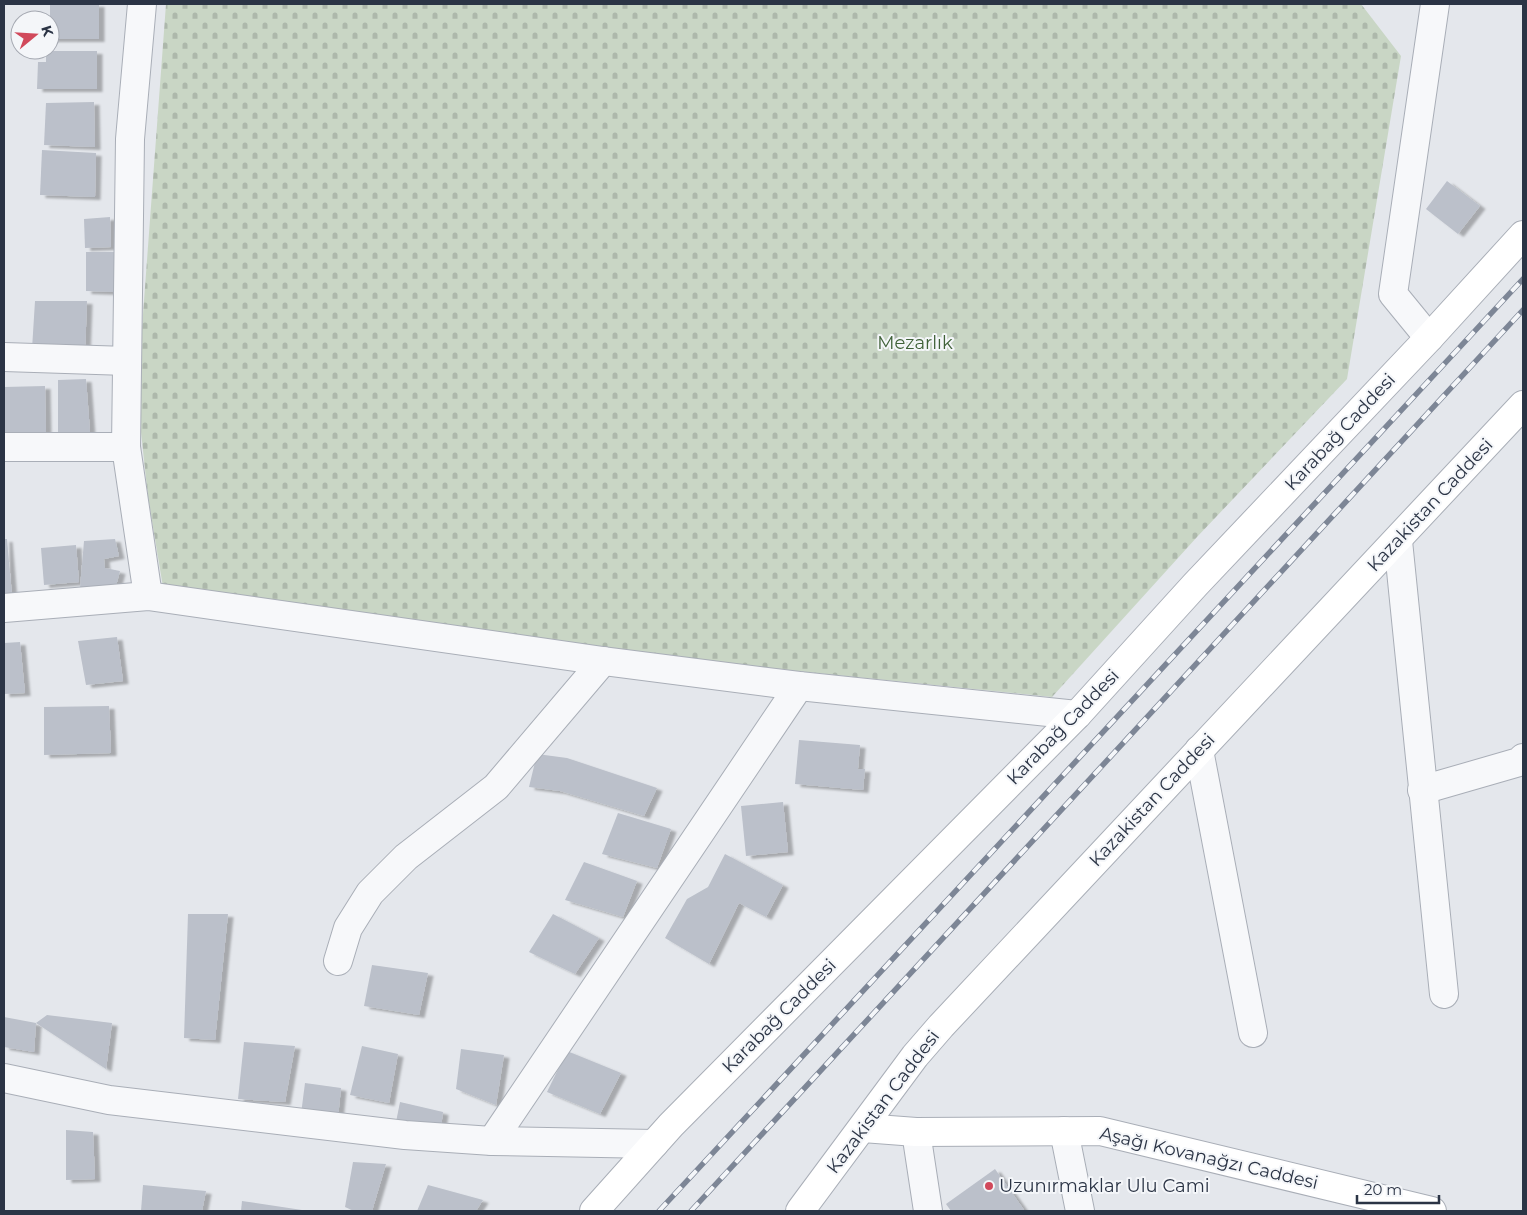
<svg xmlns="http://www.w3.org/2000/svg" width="1527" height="1215" font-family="Montserrat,sans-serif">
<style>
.cemetery{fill:url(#cemetery-stones)}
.building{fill:#bbc0ca;filter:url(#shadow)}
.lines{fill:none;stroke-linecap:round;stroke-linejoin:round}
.street-casing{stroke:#a9aeb7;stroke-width:30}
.secondary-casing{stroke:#a9aeb7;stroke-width:30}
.street{stroke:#f7f8fa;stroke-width:28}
.secondary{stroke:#fff;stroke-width:28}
.rail-casing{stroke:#7d8696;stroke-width:5.5}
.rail{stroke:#f4f6f9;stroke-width:4;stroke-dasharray:11;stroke-linecap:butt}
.poi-dot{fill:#d1495b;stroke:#f4f6f9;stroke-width:2}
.labels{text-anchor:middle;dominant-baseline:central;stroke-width:4;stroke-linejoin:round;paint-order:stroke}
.park-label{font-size:18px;fill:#3f6138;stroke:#f4f6f9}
.street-label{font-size:18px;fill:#2b3445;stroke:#f4f6f9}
.poi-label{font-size:18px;fill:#2b3445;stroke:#f4f6f9;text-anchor:start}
</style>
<defs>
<pattern id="cemetery-stones" width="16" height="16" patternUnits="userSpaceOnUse" patternTransform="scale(1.25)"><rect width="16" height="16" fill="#c9d6c5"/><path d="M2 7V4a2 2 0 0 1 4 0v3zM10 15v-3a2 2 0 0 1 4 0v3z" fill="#adb8ab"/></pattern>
<filter id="shadow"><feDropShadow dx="5.5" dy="3" stdDeviation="1" flood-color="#0004"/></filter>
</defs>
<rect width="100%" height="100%" fill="#e4e7ec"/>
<path class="cemetery" d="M166,4h1195l40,52 -54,323 -150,158 -145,160 -392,-40 -495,-58 -17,-102 -11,-102z"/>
<g class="building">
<rect x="50" y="4" width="49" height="35"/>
<path d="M46,51h51v38h-60l1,-27h8z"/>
<path d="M94,102l1,45 -51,-2 2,-42z"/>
<path d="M42,150l54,3 -1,44 -55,-2z"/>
<path d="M1447,181l33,25 -22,28 -32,-25z"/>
<path d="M110,217l1,30 -26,1 -1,-29z"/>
<path d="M86,252h28l1,40 -29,-1z"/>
<path d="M35,301h52l-2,52 -53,-4z"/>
<path d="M86,379l4,53h-32v-52z"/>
<path d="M45,386l1,47 -42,-1v-45z"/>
<path d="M4,539h3l5,57 -8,1z"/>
<path d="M115,539l4,17 -15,3 1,9 15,3 -4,15 -36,2 4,-47z"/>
<path d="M76,545l3,37 -35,3 -3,-37z"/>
<path d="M117,637l6,44 -37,4 -8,-44z"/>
<path d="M20,642l5,51 -21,1v-51z"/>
<path d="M109,706l2,47 -67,2v-48z"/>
<path d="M799,740l61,5 -2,24h7l-2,21 -68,-6z"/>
<path d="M537,754l30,4 90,30 -13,28 -84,-25 -31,-4z"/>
<path d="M783,802l5,50 -42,4 -5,-50z"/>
<path d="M618,813l53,16 -14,39 -55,-14z"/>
<path d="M725,854l58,31 -17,32 -27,-14 -30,61 -44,-26 22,-39 21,-12z"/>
<path d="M584,862l53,19 -14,36 -58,-17z"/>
<path d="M188,914h40l-13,126 -31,-2z"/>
<path d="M553,914l46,24 -24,36 -46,-22z"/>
<path d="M372,965l56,8 -9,42 -55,-9z"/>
<path d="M47,1015l65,8 -6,46 -70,-46z"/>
<path d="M4,1017l32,6 -2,29 -30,-5z"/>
<path d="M244,1042l51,4 -10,56 -47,-3z"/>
<path d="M362,1046l36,8 -9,49 -39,-8z"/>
<path d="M461,1049l43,6 -8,50 -40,-16z"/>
<path d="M567,1051l54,22 -21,41 -53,-22z"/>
<path d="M305,1083l36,5 -3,29 -37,-3z"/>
<path d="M400,1102l43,10 -2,15 -45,-5z"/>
<path d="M66,1130l27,2 2,47 -29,1z"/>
<path d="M353,1162l33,2 -14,47h-18l-9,-4z"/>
<path d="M995,1169l29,41 -2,1h-71l-5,-7z"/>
<path d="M143,1185l63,6 -4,20h-61z"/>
<path d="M428,1185l55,15 -7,11h-59z"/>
<path d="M242,1201l60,9v1h-61z"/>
</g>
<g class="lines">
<g class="street-casing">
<g id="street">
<path d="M142,4l-12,135 -4,308 22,149"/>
<path d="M1429,338l-36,-44 42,-290"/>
<path d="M4,357l123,4"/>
<path d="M4,447h122"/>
<path d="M1398,541l46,453"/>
<path d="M4,608l144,-12 455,65 196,25 278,29"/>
<path d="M1199,750l54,283"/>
<path d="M1422,790l97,-28 4,-4"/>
<path d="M338,961l10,-33 22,-35 36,-36 90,-70 107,-126"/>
<path d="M4,1078l105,22 296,35 87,6 162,3"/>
<path d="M1064,1131l16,80"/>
<path d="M916,1132l12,79"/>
<path d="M492,1141l307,-455"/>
</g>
</g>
<g class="secondary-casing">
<g id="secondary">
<path d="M863,1128l53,4 184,-1 332,80"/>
<path d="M594,1211l77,-86 406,-410 118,-130 234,-247 94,-103"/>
<path d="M800,1211l115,-155 26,-30 582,-621"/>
</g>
</g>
<use href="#street" class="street"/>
<use href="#secondary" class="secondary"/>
<g class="rail-casing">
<g id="rail">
<path d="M659,1211l864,-932"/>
<path d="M691,1211l832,-901"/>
</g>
</g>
<use href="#rail" class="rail"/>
</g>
<circle class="poi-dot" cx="989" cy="1186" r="5"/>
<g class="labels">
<g class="park-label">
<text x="915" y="343">Mezarlık</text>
</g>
<g class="street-label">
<text transform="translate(1340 432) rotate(-47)">Karabağ Caddesi</text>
<text transform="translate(1430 505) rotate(-47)">Kazakistan Caddesi</text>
<text transform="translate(1063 727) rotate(-46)">Karabağ Caddesi</text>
<text transform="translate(1152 800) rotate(-47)">Kazakistan Caddesi</text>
<text transform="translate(779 1016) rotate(-45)">Karabağ Caddesi</text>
<text transform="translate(883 1102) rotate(-53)">Kazakistan Caddesi</text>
<text transform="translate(1209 1158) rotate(13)">Aşağı Kovanağzı Caddesi</text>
</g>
<g class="poi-label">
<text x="999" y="1186">Uzunırmaklar Ulu Cami</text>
</g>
</g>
<rect width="1527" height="1215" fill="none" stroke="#2b3445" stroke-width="10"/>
<g transform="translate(35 35) rotate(72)"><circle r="24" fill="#f4f6f9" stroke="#a4a8b1"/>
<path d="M0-4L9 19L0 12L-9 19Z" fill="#d1495b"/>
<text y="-8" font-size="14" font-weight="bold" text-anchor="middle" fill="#2b3445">K</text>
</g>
<path d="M1357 1195v8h82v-8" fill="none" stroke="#2b3445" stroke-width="2.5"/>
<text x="1364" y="1195" font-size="15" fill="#2b3445" stroke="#f4f6f9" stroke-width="4" paint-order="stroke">20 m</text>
</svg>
